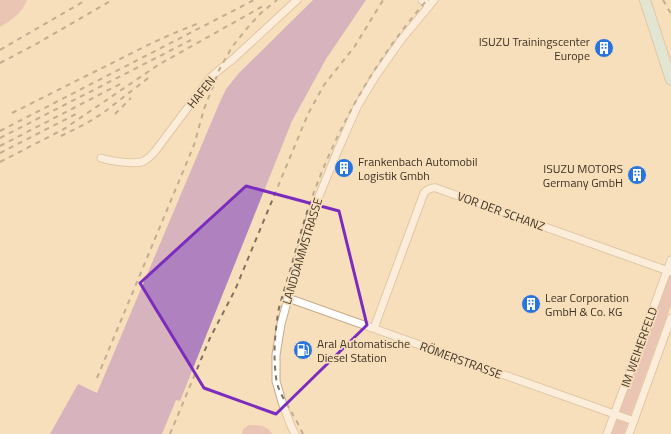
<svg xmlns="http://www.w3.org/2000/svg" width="671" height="434" font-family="'Titillium Web',sans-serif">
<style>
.green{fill:#dca7a8}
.water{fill:#b081bf}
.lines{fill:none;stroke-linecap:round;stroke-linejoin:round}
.street-casing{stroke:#c3ab88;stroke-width:9}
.secondary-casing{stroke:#c3ab88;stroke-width:12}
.street{stroke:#fff;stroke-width:7}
.secondary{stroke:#caeeef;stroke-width:10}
.rail{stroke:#82725c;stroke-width:2;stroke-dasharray:5 5;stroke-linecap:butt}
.marked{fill:none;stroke:#7b2cbf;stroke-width:3;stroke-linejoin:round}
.labels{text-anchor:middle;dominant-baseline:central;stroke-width:3.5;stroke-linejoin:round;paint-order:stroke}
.poi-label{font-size:12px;fill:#3d3325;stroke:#f8dfbb;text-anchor:start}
.street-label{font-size:12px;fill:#3d3325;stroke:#f8dfbb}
</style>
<rect width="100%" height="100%" fill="#f8dfbb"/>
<g class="green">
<path d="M0,0h27c-5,13 -15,20 -27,27z"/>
<path d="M671,270v35l-47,129h-13z"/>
<path d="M249,425c10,0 18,0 23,9h-30l1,-5z"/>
</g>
<path class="water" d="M313,0h53l-40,59 -34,62 -112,280 -4,-1 -14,34h-112l28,-50 19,9 122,-289 7,-15 13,-16z"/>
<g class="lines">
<g class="street-casing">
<g id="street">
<path d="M422,0l7,6"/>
<path d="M101,158c9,3 35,7 43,3 5,-3 9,-7 12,-11l54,-72 9,-8 13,-10 65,-60"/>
<path d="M288,298l346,123"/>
<path d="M374,328l50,-135c4,-4 7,-6 12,-5l235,84"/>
<path d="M295,434l-4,-8 -9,-24 -6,-21v-26l5,-31 29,-106 28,-68 19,-43 18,-30 26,-37 33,-40"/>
<path d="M607,434l64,-174"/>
<path d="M629,434l42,-116"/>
</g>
</g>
<g class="secondary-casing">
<path id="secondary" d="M645,0l26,80"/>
</g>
<use href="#street" class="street"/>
<use href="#secondary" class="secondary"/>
<g class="rail">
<path d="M663,0l8,14"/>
<path d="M0,50l86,-50"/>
<path d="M0,63l38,-20 74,-43"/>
<path d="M12,113l140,-70 20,-9 27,-11"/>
<path d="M115,114l16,-16"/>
<path d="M0,131l254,-131"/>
<path d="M61,136l26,-13 16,-10 49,-38"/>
<path d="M0,138l191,-98"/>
<path d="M0,146l122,-63"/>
<path d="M0,153l80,-41"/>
<path d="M0,162l64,-33 94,-64 107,-60"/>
<path d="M97,378l97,-233 10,-36 8,-20 7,-19 13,-23 16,-20 13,-14 16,-13"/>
<path d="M170,434l40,-96 25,-48 73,-176 16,-29 31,-39 28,-46"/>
<path d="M303,434c-3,-6 -6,-13 -10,-19 -6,-12 -16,-24 -17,-38 -3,-22 -1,-47 3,-69 4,-15 9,-29 13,-44 7,-24 13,-48 22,-72 26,-70 64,-136 113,-192"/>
</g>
</g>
<path d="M0 0H671V434H0ZM246,186l93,25 28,114 -91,89 -72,-26 -64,-105z" fill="#f8dfbb" fill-opacity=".55" fill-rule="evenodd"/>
<path class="marked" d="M246,186l93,25 28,114 -91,89 -72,-26 -64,-105z"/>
<defs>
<g id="building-disc" transform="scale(1)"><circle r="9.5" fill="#2875e0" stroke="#f8dfbb"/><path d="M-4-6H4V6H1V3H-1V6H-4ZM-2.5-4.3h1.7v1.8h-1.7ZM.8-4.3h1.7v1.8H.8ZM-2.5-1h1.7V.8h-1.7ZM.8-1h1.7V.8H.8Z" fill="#fff"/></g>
<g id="fuel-disc" transform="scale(1)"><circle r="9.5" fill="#2875e0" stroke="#f8dfbb"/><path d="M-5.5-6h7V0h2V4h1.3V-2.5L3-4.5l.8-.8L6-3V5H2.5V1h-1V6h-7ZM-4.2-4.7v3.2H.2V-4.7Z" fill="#fff"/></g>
</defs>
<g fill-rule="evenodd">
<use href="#building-disc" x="604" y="48"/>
<use href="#building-disc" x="344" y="168"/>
<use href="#building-disc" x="637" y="175"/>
<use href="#building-disc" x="531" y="304"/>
<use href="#fuel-disc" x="303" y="350"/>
</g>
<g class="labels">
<g class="poi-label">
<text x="590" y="41" text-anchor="end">ISUZU Trainingscenter<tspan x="590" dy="14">Europe</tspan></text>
<text x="358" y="161">Frankenbach Automobil<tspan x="358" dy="14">Logistik Gmbh</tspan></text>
<text x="623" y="168" text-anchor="end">ISUZU MOTORS<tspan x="623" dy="14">Germany GmbH</tspan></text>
<text x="545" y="297">Lear Corporation<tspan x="545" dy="14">GmbH &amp; Co. KG</tspan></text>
<text x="317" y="343">Aral Automatische<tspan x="317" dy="14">Diesel Station</tspan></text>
</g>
<g class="street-label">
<text transform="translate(201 92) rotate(-51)">HAFEN</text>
<text transform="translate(501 211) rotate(20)">VOR DER SCHANZ</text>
<text transform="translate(302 251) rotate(-73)">LANDDAMMSTRASSE</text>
<text transform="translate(639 347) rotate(-70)">IM WEIHERFELD</text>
<text transform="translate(461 360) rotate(20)">RÖMERSTRASSE</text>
</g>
</g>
</svg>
